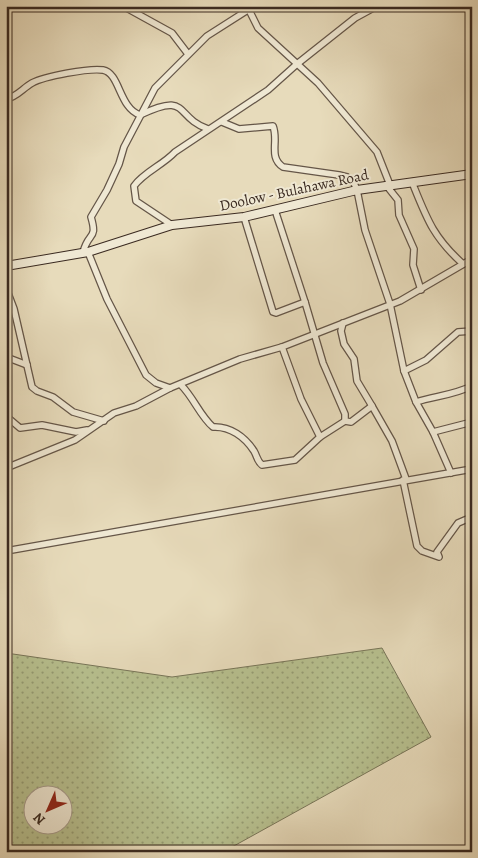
<svg xmlns="http://www.w3.org/2000/svg" width="478" height="858" font-family="Alegreya,serif">
<style>
.grass{fill:url(#grass-dots);stroke:#787558;fill-rule:evenodd}
.lines{fill:none;stroke-linecap:round;stroke-linejoin:round}
.street-casing{stroke:#655648;stroke-width:8}
.secondary-casing{stroke:#3a2a21;stroke-width:10}
.street{stroke:#efe8d3;stroke-width:5.5}
.secondary{stroke:#efe8d3;stroke-width:8}
.labels{text-anchor:middle;dominant-baseline:central;stroke-width:4;stroke-linejoin:round;paint-order:stroke}
.street-label{font-size:15px;fill:#3a2a21;stroke:#efe8d3}
</style>
<defs>
<pattern id="grass-dots" width="8" height="8" patternUnits="userSpaceOnUse" patternTransform="scale(1.25)"><rect width="8" height="8" fill="#b7c08f"/><path d="M2 2h.1M6 6h.1" fill="none" stroke="#969c74" stroke-width="1.8" stroke-linecap="round"/></pattern>
</defs>
<rect width="100%" height="100%" fill="#e7dbbb"/>
<filter id="stains"><feTurbulence type="fractalNoise" baseFrequency=".004" numOctaves="4"/><feColorMatrix values="0 0 0 0 .2 0 0 0 0 .09 0 0 0 0 .02 0 0 0 .5 -.17"/></filter>
<radialGradient id="worn" r=".72"><stop offset=".6" stop-color="#630" stop-opacity="0"/><stop offset="1" stop-color="#630" stop-opacity=".3"/></radialGradient>
<path class="grass" d="M382,648l49,89 -208,115h-217v-199l166,24zM32,796h30v30h-30z"/>
<g class="lines">
<g class="street-casing">
<g id="street">
<path d="M123,6l49,27 16,21"/>
<path d="M247,6l11,22 60,55 59,69 13,33"/>
<path d="M6,99c11,-2 17,-11 26,-16 13,-7 57,-15 71,-13 17,3 16,38 37,45 50,-24 34,2 68,14"/>
<path d="M222,122l17,7 34,-3c6,15 -5,31 10,41l56,8 8,2 7,6 3,7 8,40 25,74 14,67 12,31 17,30 18,41"/>
<path d="M412,182c15,37 21,55 51,82"/>
<path d="M386,185l12,15 1,15 15,34 -1,16 8,25"/>
<path d="M275,210l30,92"/>
<path d="M244,217l29,95 3,1 29,-11 18,61 22,51v7l6,1 21,-16 20,35 14,38"/>
<path d="M172,225l-36,-24 -2,-15c10,-14 29,-21 41,-34l93,-62 29,-26 58,-46 22,-12"/>
<path d="M88,252l19,47 39,76 10,8 14,5"/>
<path d="M83,253c5,-22 15,-12 8,-36l16,-27 12,-26 5,-17 31,-59 52,-52 47,-30"/>
<path d="M6,288l8,21 18,78 5,4 16,6 20,15 31,9"/>
<path d="M343,323l-2,8 3,13 10,15 3,22 15,25"/>
<path d="M282,347l19,52 19,38 25,-16"/>
<path d="M6,357l21,8"/>
<path d="M404,371l22,-11 32,-28 14,-1"/>
<path d="M181,385c13,13 19,31 32,42 17,-1 32,10 41,24 3,5 3,10 8,14l33,-5 25,-23"/>
<path d="M416,402c19,-6 38,-7 56,-16"/>
<path d="M6,416l14,12 22,-3 34,7 11,-2"/>
<path d="M433,432l39,-10"/>
<path d="M6,468l69,-28 39,-27 22,-7 34,-18 70,-29 42,-12 118,-46 72,-42"/>
<path d="M403,480l14,66 5,5 17,6 -2,-5 21,-29 14,-6"/>
<path d="M6,551l466,-82"/>
</g>
</g>
<g class="secondary-casing">
<path id="secondary" d="M6,266l82,-14 84,-27 72,-8 113,-27 115,-16"/>
</g>
<use href="#street" class="street"/>
<use href="#secondary" class="secondary"/>
</g>
<g class="labels">
<g class="street-label">
<text transform="translate(294 190) rotate(-12)">Doolow - Bulahawa Road</text>
</g>
</g>
<rect width="478" height="858" fill="none" stroke="#e7dbbb" stroke-width="25"/>
<rect x="8" y="8" width="463" height="843" fill="none" stroke="#3a2a21" stroke-width="2.5"/>
<rect x="12" y="12" width="453" height="833" fill="none" stroke="#3a2a21"/>
<g transform="translate(48 810) rotate(225)"><circle r="24" fill="#efe8d3" stroke="#a79c8c"/>
<path d="M0-4L9 19L0 12L-9 19Z" fill="#8f2418"/>
<text y="-8" font-size="14" font-weight="bold" text-anchor="middle" fill="#3a2a21">N</text>
</g>
<rect width="100%" height="100%" filter="url(#stains)"/>
<rect width="100%" height="100%" fill="url(#worn)"/>
</svg>
